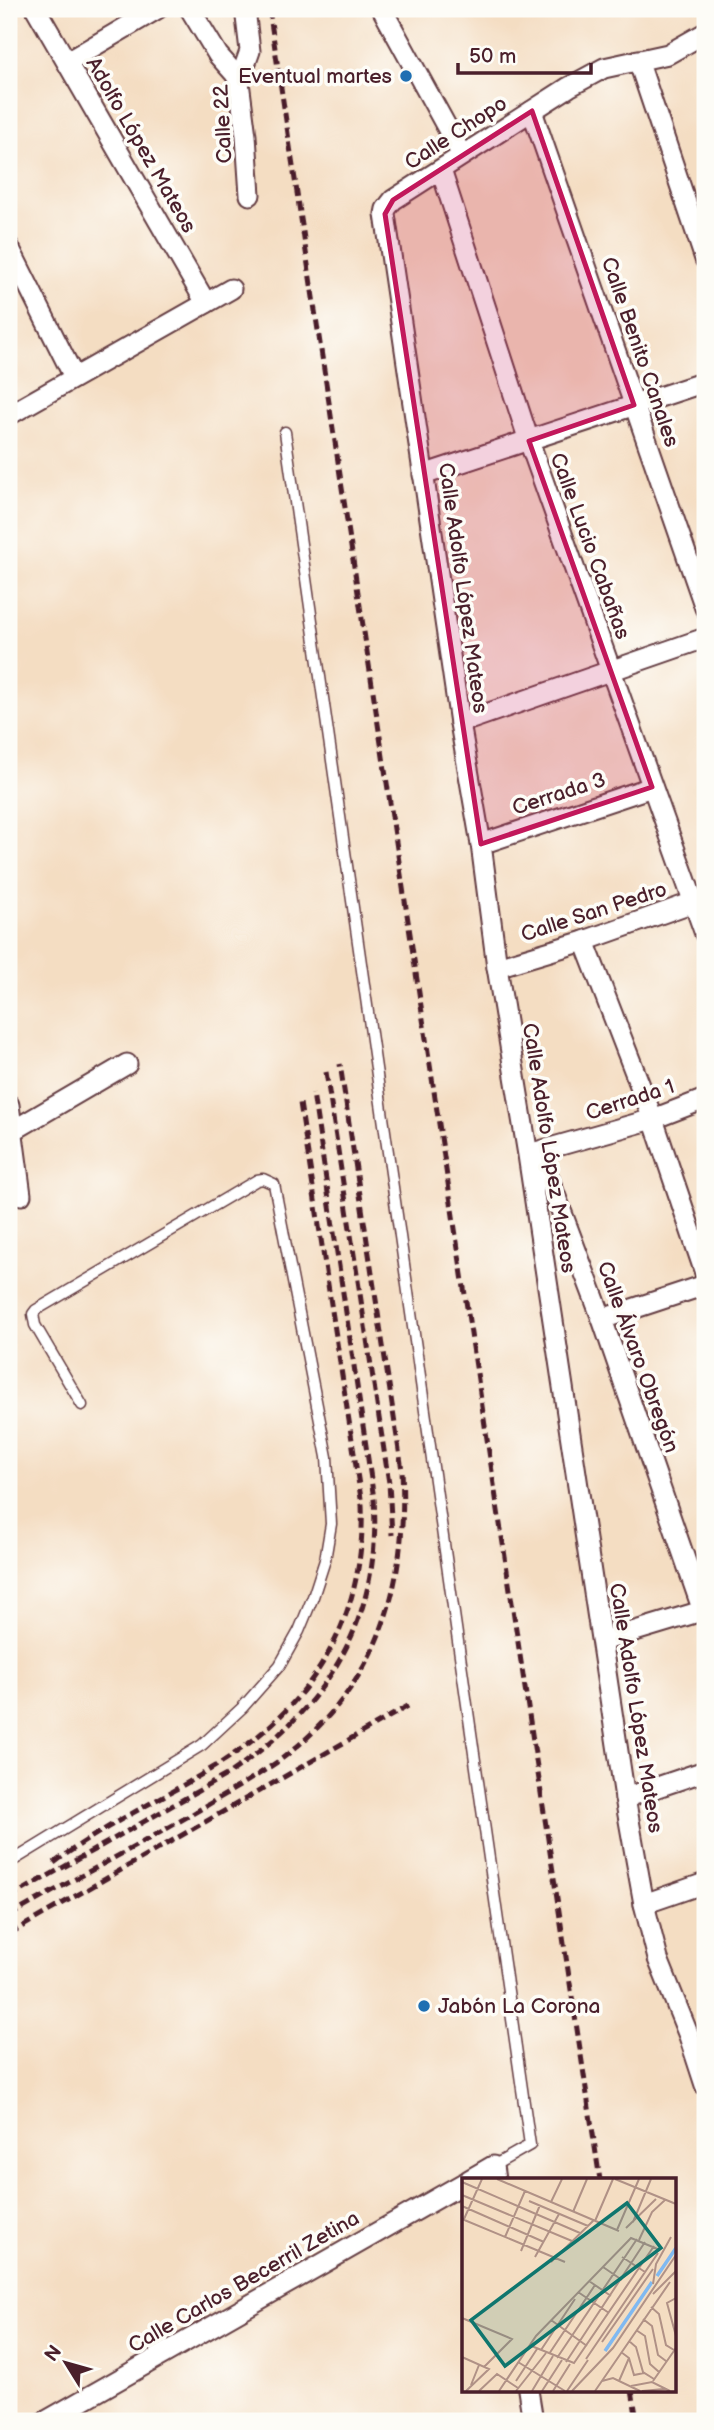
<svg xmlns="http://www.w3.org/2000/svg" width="714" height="2430" font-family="'Balsamiq Sans',sans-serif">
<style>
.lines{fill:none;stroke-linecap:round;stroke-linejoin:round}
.lane-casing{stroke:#643c42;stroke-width:13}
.street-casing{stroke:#643c42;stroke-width:23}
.lane{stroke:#fff;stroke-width:10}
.street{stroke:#fff;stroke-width:19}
.rail{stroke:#4a1f2b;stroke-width:5;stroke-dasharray:10 5;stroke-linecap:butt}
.marked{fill:#c2185b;fill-opacity:0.2;stroke:#c2185b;stroke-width:5;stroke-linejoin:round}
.poi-dot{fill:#1f6fb2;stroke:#fdfcf7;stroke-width:2.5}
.labels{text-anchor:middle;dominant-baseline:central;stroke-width:7;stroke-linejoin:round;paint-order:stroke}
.poi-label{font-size:21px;fill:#4a1f2b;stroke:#fdfcf7;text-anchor:end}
.street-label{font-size:21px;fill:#4a1f2b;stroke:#fdfcf7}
.inset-river{fill:none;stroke:#80b9f1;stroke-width:3.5}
.inset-road{fill:none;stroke:#b09186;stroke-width:2}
.view{fill:#0f766e;fill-opacity:0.15;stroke:#0f766e;stroke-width:3.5}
.inset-edge{fill:none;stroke:#4a1f2b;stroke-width:3.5}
</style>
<rect width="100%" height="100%" fill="#fdfcf7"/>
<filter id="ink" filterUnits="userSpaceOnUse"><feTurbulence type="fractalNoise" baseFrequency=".0143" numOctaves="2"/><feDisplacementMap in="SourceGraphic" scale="14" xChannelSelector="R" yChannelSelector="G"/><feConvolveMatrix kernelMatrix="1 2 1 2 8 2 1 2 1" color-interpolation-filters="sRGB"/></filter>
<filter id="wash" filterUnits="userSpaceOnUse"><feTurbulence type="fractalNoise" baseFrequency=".00686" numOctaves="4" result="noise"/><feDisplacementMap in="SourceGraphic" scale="28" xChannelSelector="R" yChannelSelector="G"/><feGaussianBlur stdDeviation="1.57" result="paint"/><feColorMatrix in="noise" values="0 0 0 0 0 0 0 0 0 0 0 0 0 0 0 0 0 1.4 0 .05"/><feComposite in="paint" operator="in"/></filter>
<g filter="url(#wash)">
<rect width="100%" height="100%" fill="#f4ddc2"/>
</g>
<g filter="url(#ink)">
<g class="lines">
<g class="lane-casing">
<g id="lane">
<path d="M285,432l245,1713 -37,21"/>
<path d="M9,1863l193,-118 41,-38 37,-42 19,-34 14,-34 12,-37 6,-36 -4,-67 -53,-273 -11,-5 -6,1 -221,130 -3,4 2,11 47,80"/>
</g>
</g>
<g class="street-casing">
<g id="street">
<path d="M36,9l170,294"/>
<path d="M190,9l28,46 17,19 4,8"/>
<path d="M245,9l5,42 -11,31 7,54 4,59"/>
<path d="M382,9l80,146"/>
<path d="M705,33l-37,21 -64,14 -35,19 -176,113 -7,9 -1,5 75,509 21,121 16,123 31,188 97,643 19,106 14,55 31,77 16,49"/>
<path d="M638,60l67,199"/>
<path d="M67,62l90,-53"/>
<path d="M532,111l173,497"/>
<path d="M441,170l88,271 176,493"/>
<path d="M9,247l65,130"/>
<path d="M9,415l222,-126"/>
<path d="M423,475l282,-93"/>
<path d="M460,723l245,-85"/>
<path d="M481,844l171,-57"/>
<path d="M584,941l69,178 52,154"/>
<path d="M497,967l87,-26 121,-43"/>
<path d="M9,1105l12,90"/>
<path d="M9,1133l118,-69"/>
<path d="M539,1152l63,167 103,298"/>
<path d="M529,1154l124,-35 52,-20"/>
<path d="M602,1319l103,-34"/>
<path d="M602,1641l103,-31"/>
<path d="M625,1798l80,-27"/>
<path d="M644,1904l61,-21"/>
<path d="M469,2180l24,-14 2,14"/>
<path d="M528,2390l5,31"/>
<path d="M46,2421l418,-238"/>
</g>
</g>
<use href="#lane" class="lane"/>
<use href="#street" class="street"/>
<g class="rail">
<path d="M269,9l331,2171"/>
<path d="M326,1072l63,411 3,52"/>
<path d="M54,1863c52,-40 113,-66 168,-101 93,-59 144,-146 140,-257l-62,-402"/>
<path d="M9,1898l219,-124c99,-66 154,-154 146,-275l-61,-406"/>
<path d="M9,1916c63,-36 127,-69 190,-106 27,-16 55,-32 81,-50 98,-73 128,-172 122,-290l-62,-406"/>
<path d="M9,1934l399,-228"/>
<path d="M632,2390l5,31"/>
</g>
</g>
</g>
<path class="marked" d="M532,111l102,294 -105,36 123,346 -171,57 -96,-630 8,-14z"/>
<g class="poi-dot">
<circle cx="406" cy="76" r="7"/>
<circle cx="424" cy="2006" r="7"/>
</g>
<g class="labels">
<g class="poi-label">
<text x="392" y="76">Eventual martes</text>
<text x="438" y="2006" text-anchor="start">Jabón La Corona</text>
</g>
<g class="street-label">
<text transform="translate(223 124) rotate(-93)">Calle 22</text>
<text transform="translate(456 133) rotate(-33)">Calle Chopo</text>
<text transform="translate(141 145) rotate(60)">Adolfo López Mateos</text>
<text transform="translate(640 352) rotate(71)">Calle Benito Canales</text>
<text transform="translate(590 546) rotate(70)">Calle Lucio Cabañas</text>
<text transform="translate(463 588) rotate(82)">Calle Adolfo López Mateos</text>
<text transform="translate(559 794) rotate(-18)">Cerrada 3</text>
<text transform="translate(594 912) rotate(-18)">Calle San Pedro</text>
<text transform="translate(630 1100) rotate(-18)">Cerrada 1</text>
<text transform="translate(549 1148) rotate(81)">Calle Adolfo López Mateos</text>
<text transform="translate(638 1357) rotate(70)">Calle Álvaro Obregón</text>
<text transform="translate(636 1708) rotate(81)">Calle Adolfo López Mateos</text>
<text transform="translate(244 2282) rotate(-30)">Calle Carlos Becerril Zetina</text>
</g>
</g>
<g transform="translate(462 2178)">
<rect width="214" height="214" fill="#f4ddc2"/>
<path class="inset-river" d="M195,98l19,-28M143,173l47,-69"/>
<path class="inset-road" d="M35,1l122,52M153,1l61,25M0,4l118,51M0,17l110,46M67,23l59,25M89,24l11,-23M0,28l82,36M111,34l14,-33M0,41l103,43M2,41l18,-40M133,43l18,-42M171,44l18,-43M164,50l30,-29M155,52l22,-51M43,59l20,-46M177,62l13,-28 13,-12M59,73l19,-46M73,79l24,-43M160,79l23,15M89,84l43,-42M141,89l19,13M127,103l22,15M191,106l3,-20 15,-27M116,114l31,21M191,116l23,-23M214,120l-9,5 9,33M189,129l8,7 7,31 8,5M0,140l50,21 -28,28M181,141l9,7 6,29 8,6M89,142l36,26M174,152l9,6 5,28 9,8M167,163l7,6 7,25 11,7M140,164l51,-73M67,167l45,18 80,-117M79,172l34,-51M159,174l8,6 5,17 10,-2M87,176l46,-69M0,179l27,12 -23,22M95,180l80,-119M124,181l72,-106M56,184l47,29M104,184l79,-120M54,203l21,-32M140,203l11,-3 27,13M157,203l10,-23M191,203l23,-33M9,207l8,-20M169,208l21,-4 18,9M17,213l18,-17 21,14M37,213l37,-55 95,-98 29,12M54,213l30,-38M70,213l21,-35M80,213l20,-31M91,213l17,-27M105,213l21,-31M110,213l41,-43 63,-93M133,213l75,-109M180,213l22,-2"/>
<path class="view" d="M165,25l34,45 -156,118 -34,-46z"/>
<rect width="214" height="214" class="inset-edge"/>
</g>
<rect width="714" height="2430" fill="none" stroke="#fdfcf7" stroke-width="35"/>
<g transform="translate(66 2363) rotate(307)" stroke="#fdfcf7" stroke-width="5" paint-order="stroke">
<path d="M0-5L12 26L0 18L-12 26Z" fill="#4a1f2b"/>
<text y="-10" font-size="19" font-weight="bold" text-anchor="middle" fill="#4a1f2b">N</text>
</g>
<path d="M458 63v10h133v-10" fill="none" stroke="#4a1f2b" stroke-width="3.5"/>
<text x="469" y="63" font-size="21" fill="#4a1f2b" stroke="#fdfcf7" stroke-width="5" paint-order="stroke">50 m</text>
</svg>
